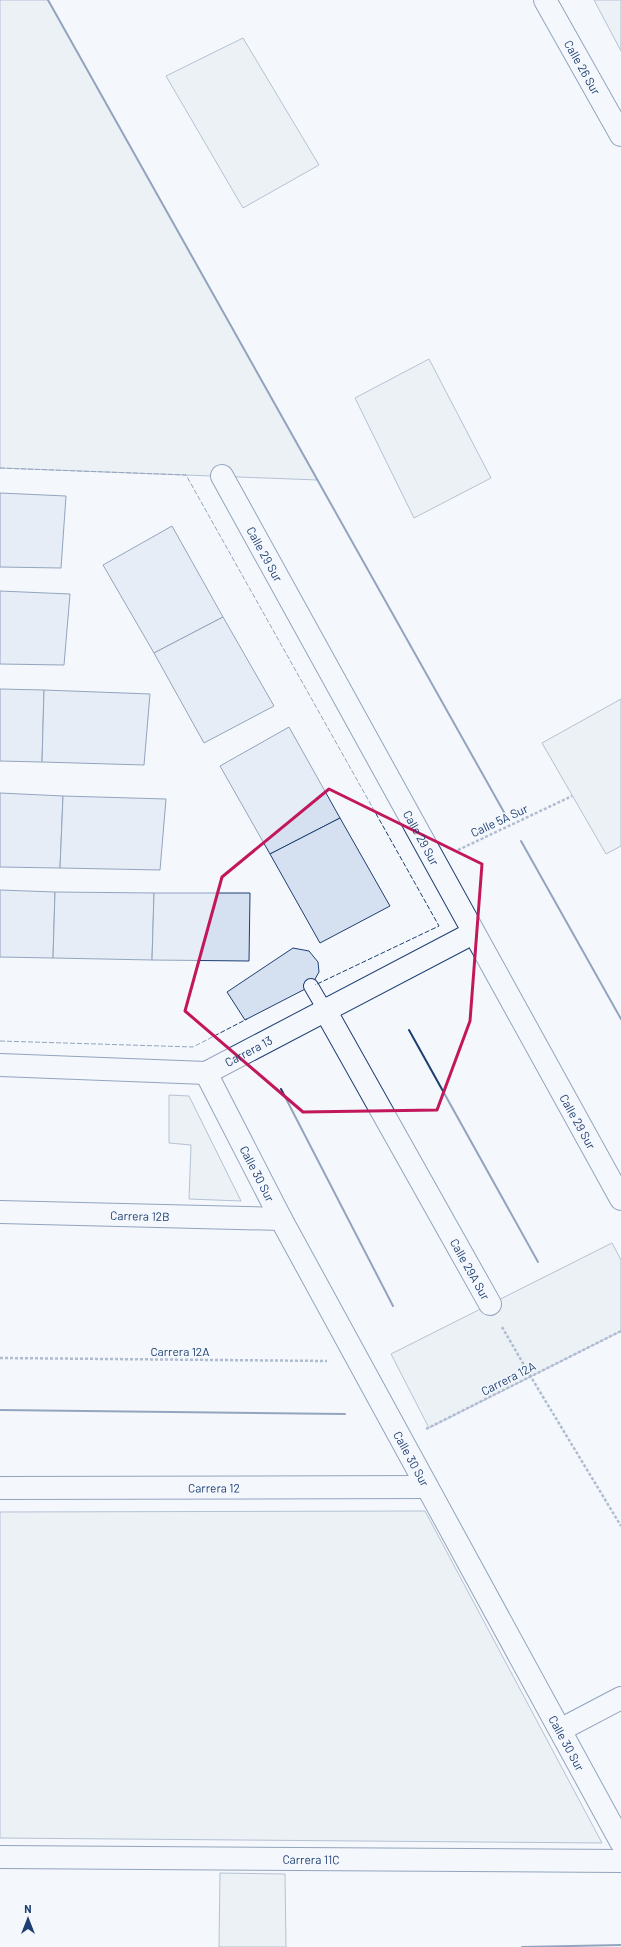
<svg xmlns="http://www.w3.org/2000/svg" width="621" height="1947" font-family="Barlow,sans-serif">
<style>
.green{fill:#e3e9f0;stroke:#687fa3}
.building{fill:#d5e0f0;stroke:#1d3f73}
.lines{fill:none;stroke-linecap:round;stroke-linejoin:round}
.lane-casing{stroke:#1d3f73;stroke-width:16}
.street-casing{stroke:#1d3f73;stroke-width:24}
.secondary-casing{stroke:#1d3f73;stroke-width:24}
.path{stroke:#5e769c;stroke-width:2.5;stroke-dasharray:3 2;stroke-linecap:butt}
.lane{stroke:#f4f7fb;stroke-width:14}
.street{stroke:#f4f7fb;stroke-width:22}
.secondary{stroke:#f4f7fb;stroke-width:22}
.fence{stroke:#1d3f73;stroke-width:1;stroke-dasharray:5 2;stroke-linecap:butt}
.wall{stroke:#1d3f73;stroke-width:2}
.marked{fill:none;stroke:#c2185b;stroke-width:3;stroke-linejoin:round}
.labels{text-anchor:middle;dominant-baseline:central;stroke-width:3;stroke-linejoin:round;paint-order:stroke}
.street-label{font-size:12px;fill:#1d3f73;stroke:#f4f7fb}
</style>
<rect width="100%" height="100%" fill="#f4f7fb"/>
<g class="green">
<path d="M0,0h48l270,480 -318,-12z"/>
<path d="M594,0h27v51z"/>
<path d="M243,38l76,127 -76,43 -77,-132z"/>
<path d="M429,359l62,119 -77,40 -59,-120z"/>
<path d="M621,699v147l-15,8 -64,-111z"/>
<path d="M169,1095l20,1 52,105 -52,-2 2,-54 -22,-2z"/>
<path d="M612,1243l9,17v71l-192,97 -38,-74z"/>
<path d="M425,1511l177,332 -602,-5v-326z"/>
<path d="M220,1873l65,1 1,73h-67z"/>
</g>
<g class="building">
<path d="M0,493l66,3 -5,72 -61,-1z"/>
<path d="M172,526l51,91 -69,36 -51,-88z"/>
<path d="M0,591l70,3 -6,71 -64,-1z"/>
<path d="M223,617l51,89 -70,37 -50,-90z"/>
<path d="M0,689l44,1 -2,72 -42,-1z"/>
<path d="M44,690l106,4 -6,71 -102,-3z"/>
<path d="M289,727l51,91 -70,36 -50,-88z"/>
<path d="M0,793l63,3 -3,72 -60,-1z"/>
<path d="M63,796l103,3 -6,71 -100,-2z"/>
<path d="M340,818l50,88 -70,37 -50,-89z"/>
<path d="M0,890l55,2 -2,66 -53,-1z"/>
<path d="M55,892l99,1 -2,67 -99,-2z"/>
<path d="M154,893h96l-1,68 -97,-1z"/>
<path d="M293,948l16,3 9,11 1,10 -8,14 -66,34 -18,-28z"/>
</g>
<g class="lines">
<g class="lane-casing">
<path id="lane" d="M311,986l14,24"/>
</g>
<g class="street-casing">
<g id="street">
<path id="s1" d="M222,476l399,723"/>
<path id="s2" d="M325,1010l165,294"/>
<path id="s3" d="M0,1065l206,8 267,-140"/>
<path id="s4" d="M206,1073l75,146 340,623"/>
<path id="s5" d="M0,1212l281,7"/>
<path id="s6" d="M0,1488l427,-1"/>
<path d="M560,1730l61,-32"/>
<path id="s7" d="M0,1857l621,4"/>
</g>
</g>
<g class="secondary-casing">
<g id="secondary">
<path id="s8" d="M545,0l76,135"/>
</g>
</g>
<g class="path">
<path d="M458,850l114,-54"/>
<path d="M502,1327l29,50 90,149"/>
<path d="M0,1358l327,3"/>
<path d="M426,1429l195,-98"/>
</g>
<use href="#lane" class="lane"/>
<use href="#street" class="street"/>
<use href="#secondary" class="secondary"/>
<g class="fence">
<path d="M0,468l186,7 253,451 -124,59"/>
<path d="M0,1041l193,6 54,-28"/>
</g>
<g class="wall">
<path d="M48,0l457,814"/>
<path d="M521,841l100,178"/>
<path d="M409,1030l129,232"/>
<path d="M281,1089l112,217"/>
<path d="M0,1410l345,4"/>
<path d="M522,1947l99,-2"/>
</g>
</g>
<path d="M0 0H621V1947H0ZM329,789l153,75 -12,157 -33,89 -134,2 -118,-101 37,-134z" fill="#f4f7fb" fill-opacity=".55" fill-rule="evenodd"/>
<path class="marked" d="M329,789l153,75 -12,157 -33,89 -134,2 -118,-101 37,-134z"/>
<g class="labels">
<g class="street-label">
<text stroke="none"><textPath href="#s8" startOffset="77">Calle 26 Sur</textPath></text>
<text stroke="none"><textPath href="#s1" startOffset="89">Calle 29 Sur</textPath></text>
<text transform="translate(499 820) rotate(-25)">Calle 5A Sur</text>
<text stroke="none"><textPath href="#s1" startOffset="413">Calle 29 Sur</textPath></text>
<text stroke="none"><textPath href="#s3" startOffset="254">Carrera 13</textPath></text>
<text stroke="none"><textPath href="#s1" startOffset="737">Calle 29 Sur</textPath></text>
<text stroke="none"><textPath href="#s4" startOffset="113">Calle 30 Sur</textPath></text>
<text stroke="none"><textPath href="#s5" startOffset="140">Carrera 12B</textPath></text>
<text stroke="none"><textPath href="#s2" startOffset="297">Calle 29A Sur</textPath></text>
<text x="180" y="1351">Carrera 12A</text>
<text transform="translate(508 1378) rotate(-27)">Carrera 12A</text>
<text stroke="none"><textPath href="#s4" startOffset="437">Calle 30 Sur</textPath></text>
<text stroke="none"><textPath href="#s6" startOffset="214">Carrera 12</textPath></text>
<text stroke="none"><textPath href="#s4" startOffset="761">Calle 30 Sur</textPath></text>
<text stroke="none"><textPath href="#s7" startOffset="311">Carrera 11C</textPath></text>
</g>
</g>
<g transform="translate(28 1919)" stroke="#f4f7fb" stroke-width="3" paint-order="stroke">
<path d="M0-3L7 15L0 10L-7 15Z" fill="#1d3f73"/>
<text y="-6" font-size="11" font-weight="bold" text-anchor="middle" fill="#1d3f73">N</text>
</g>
</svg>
